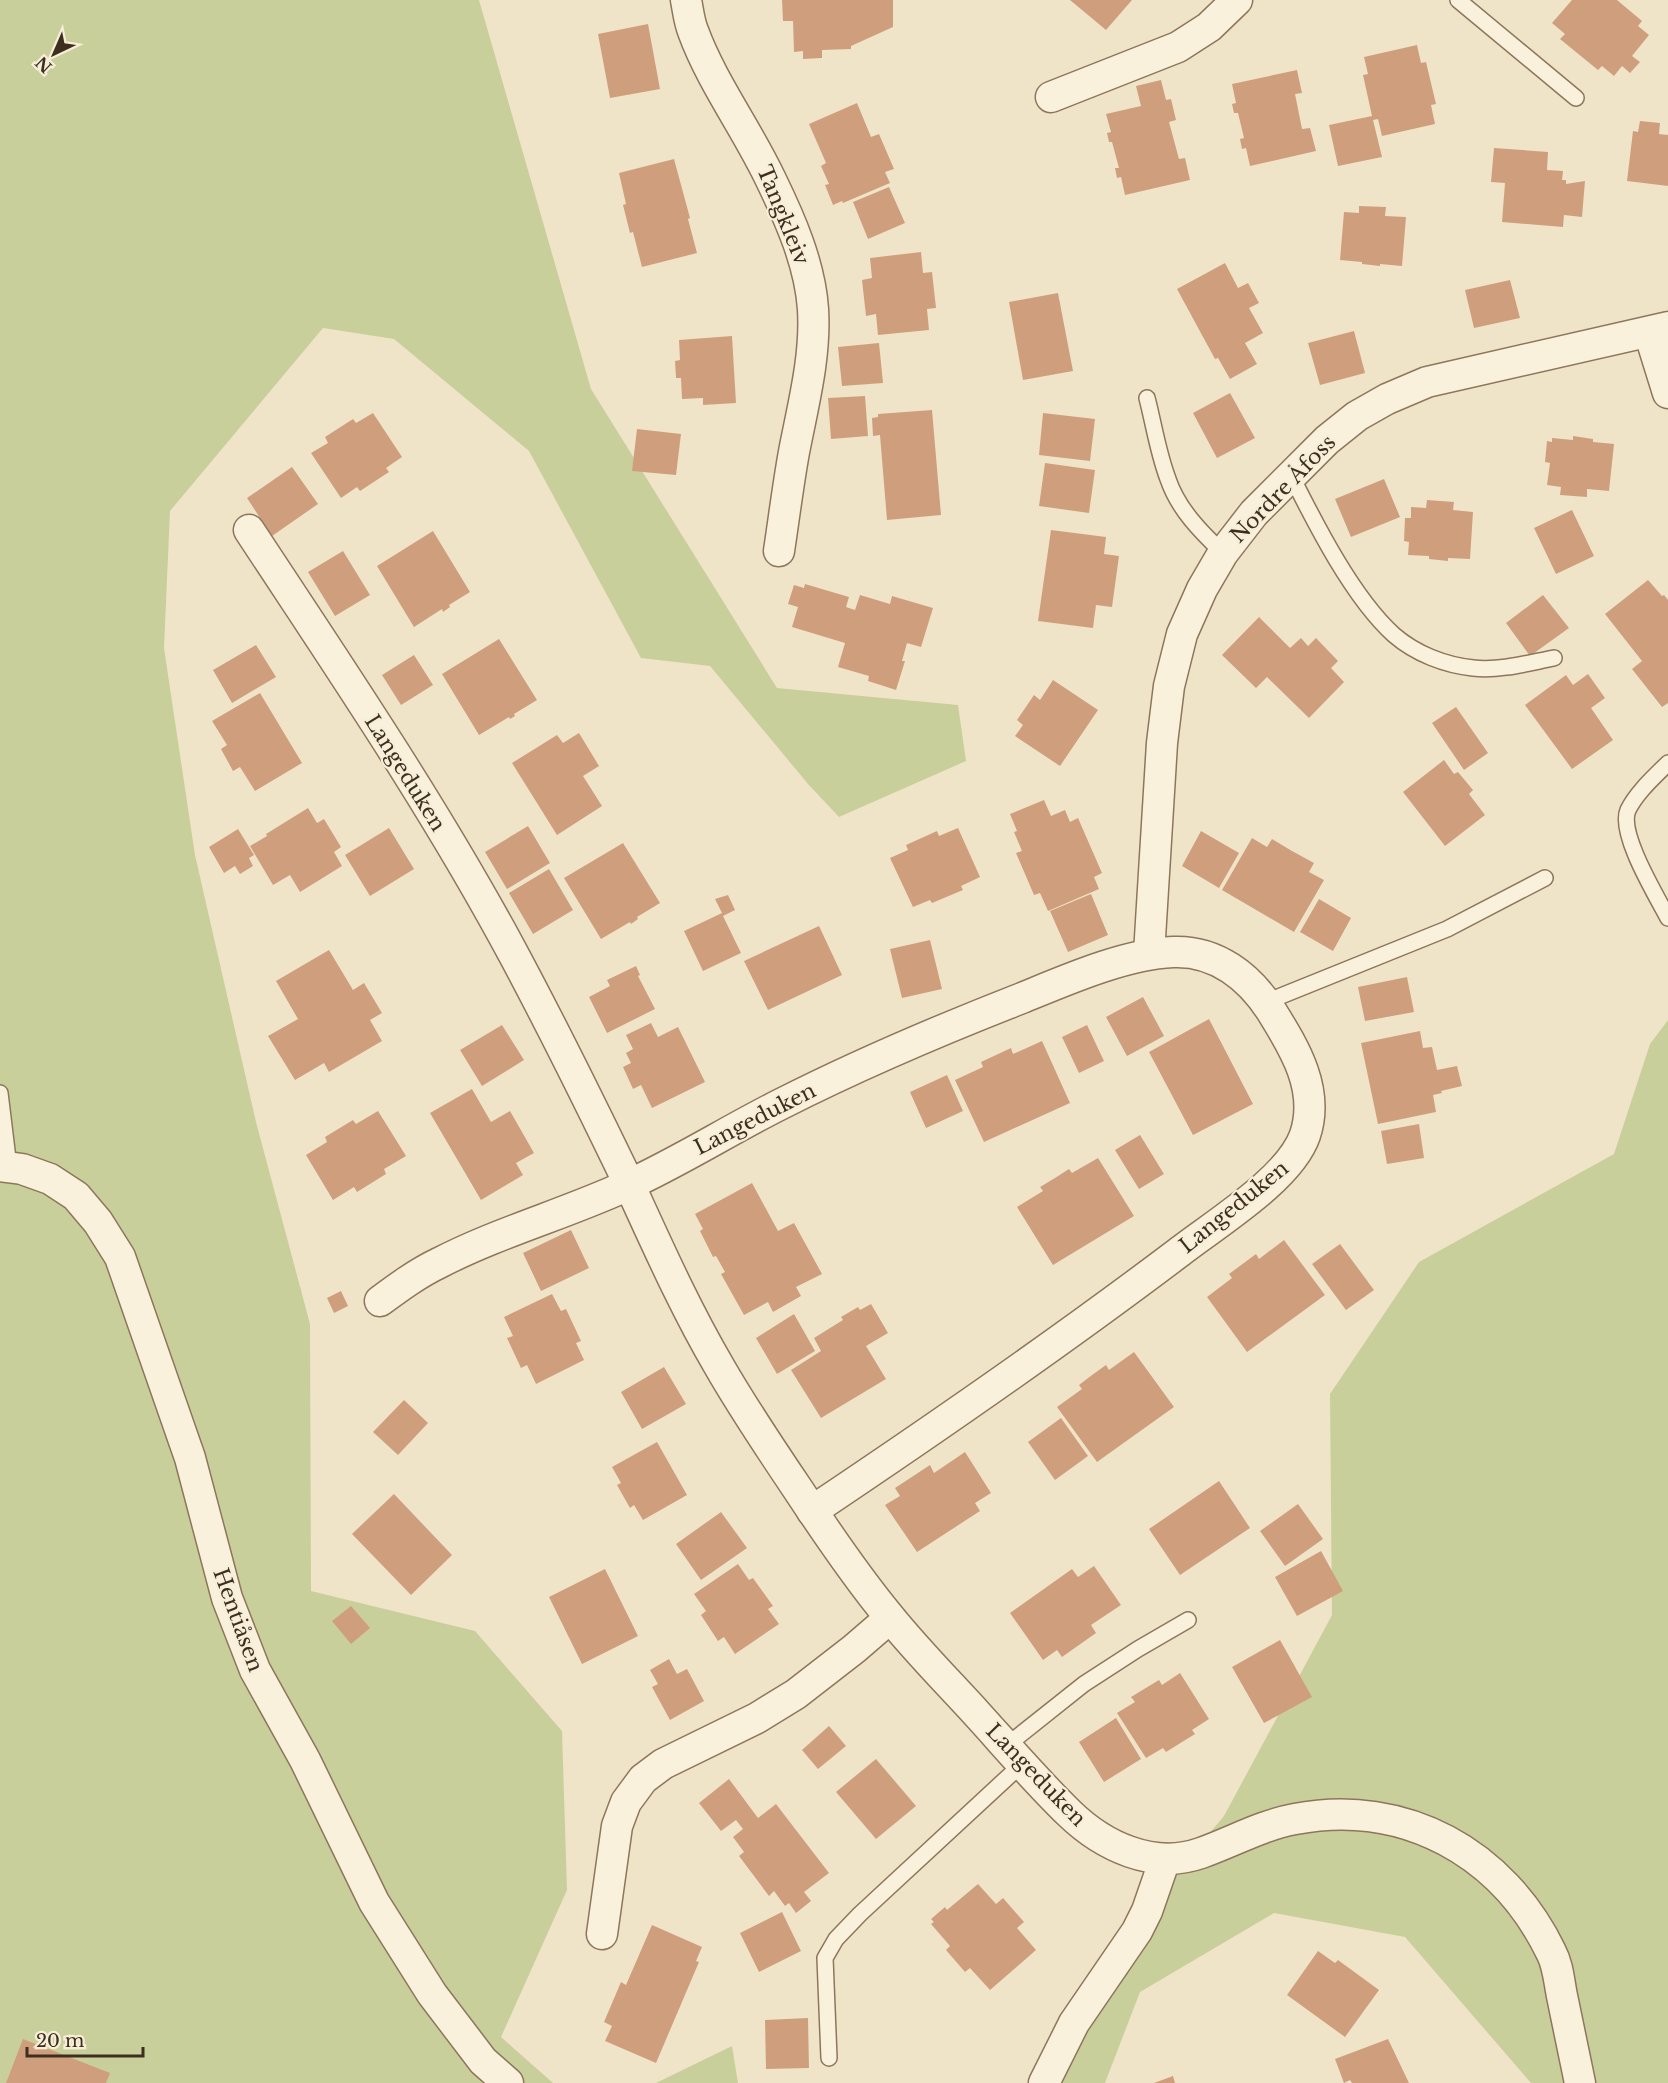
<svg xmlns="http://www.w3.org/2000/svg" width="1668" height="2083" font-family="'Libre Baskerville',serif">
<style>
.green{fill:#c9cf9b}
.building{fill:#cf9f7d}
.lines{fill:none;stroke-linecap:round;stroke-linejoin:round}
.lane-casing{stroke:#8d765c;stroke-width:18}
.street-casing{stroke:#8d765c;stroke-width:33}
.lane{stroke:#faf1dc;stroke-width:15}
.street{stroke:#faf1dc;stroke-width:30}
.labels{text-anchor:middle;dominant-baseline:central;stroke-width:4.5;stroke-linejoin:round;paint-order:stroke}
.street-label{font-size:21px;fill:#3d2e20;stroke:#f7eed8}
</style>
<rect width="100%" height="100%" fill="#f0e4c8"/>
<g class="green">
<path d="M0,0h479l112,389 186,299 181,17 8,56 -127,56 -31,-33 -98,-118 -69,-8 -112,-207 -135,-112 -71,-11 -153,183 -6,137 31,207 61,267 54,202 1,267 164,40 87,100 5,159 -66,147 52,46h-553z"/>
<path d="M1668,1020v1063h-137l-126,-146 -131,-24 -134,79 -35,91h-53l30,-98 142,-169 108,-201 -2,-221 89,-132 195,-108 36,-110z"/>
<path d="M732,2046l6,37h-82z"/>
</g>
<g class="building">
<path d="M782,0h111v27l-42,19v3l-29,1v8l-19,1v-8l-9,1 -1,-31h-10z"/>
<path d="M1070,0h62l-26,30z"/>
<path d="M1572,0h45l25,21 -4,5 11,9 -17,21 8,6 -10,11 -8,-7 -8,10 -12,-10 -4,4 -38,-31 5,-5 -13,-11z"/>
<path d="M648,24l12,65 -50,9 -12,-64z"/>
<path d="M1417,45l4,18 5,-1 10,42 -5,1 4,19 -53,12 -4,-17 -5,1 9,37 -44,9 -9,-41 43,-9 -9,-41 5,-1 -4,-17z"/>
<path d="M1297,70l5,23 -7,1 7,35 8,-1 6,23 -66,15 -4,-18 -4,1 -2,-10 4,-1 -6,-25h-4l-2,-9 4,-1 -4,-19z"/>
<path d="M1161,80l5,20 5,-1 5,21 -7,2 10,37 6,-1 5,22 -65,15 -4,-18 -4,1 -2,-10h4l-7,-26h-3l-2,-9 4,-1 -5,-18 35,-8 -5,-20z"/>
<path d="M857,103l14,34 8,-3 15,35 -9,3 5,11 -47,20 -1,-2 -9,4 -8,-20 4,-1 -8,-18 5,-3 -17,-39z"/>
<path d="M1640,121l20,2 -1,11 9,1v51l-41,-5 6,-50 5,1z"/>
<path d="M1494,148l54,4 -1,18 16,1 -1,9h4v4l19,-3 -3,36 -18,-2 -1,12 -61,-5 3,-39 -14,-1z"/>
<path d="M674,159l16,59 -2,1 9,34 -55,14 -9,-35 -3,1 -7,-28 3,-1 -7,-31z"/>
<path d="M889,187l16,36 -37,16 -15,-37z"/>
<path d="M1359,206l27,1 -1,9 21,1 -4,49 -22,-2v2l-18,-2v-2l-22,-2 4,-48 15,1z"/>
<path d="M921,252l2,21 9,-1 4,36 -9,1 2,21 -51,5 -2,-21 -10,2 -4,-36 10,-2 -2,-20z"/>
<path d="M1225,263l13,25 10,-5 11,20 -10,5 14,25 -18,10 12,21 -27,15 -12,-21 -3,1 -38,-70z"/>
<path d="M1510,280l10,38 -46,10 -9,-38z"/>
<path d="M1058,293l15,78 -50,9 -14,-78z"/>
<path d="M1354,331l11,42 -45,12 -12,-42z"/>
<path d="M732,336l4,67 -33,2v-7l-21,1 -1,-21h-5l-1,-17 5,-1 -1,-20z"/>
<path d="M879,343l4,40 -41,3 -4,-39z"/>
<path d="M1230,393l25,45 -38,20 -24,-45z"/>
<path d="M865,396l3,40 -37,3 -3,-41z"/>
<path d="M932,410l9,105 -54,5 -7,-85 -7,1 -1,-18 6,-1v-3z"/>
<path d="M373,413l29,44 -16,11 3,4 -29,19 -3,-4 -16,11 -30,-45 17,-10 -3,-6 28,-18 3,4z"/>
<path d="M1043,413l52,6 -5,42 -51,-6z"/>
<path d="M637,429l44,5 -5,41 -44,-4z"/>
<path d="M1573,436l20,3v3l21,2 -5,47 -22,-2v8l-27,-2 1,-8 -14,-2 3,-22 -5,-1 2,-21 5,1v-4l21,2z"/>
<path d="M1045,463l50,7 -6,43 -50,-7z"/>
<path d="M292,467l26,37 -46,32 -25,-38z"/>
<path d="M1384,479l16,38 -49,20 -16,-38z"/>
<path d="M1427,500l27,2 -1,8 20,2 -3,47 -22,-1v3l-19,-2v-3l-21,-1 1,-13 -5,-1 1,-23h6v-11l15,1z"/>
<path d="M1572,510l22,46 -38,18 -22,-46z"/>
<path d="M1051,530l55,7 -2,17 15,2 -7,51 -16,-2 -3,23 -55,-7z"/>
<path d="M433,531l37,61 -21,13 1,2 -7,5 -1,-3 -28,18 -37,-61z"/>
<path d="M343,551l27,44 -35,21 -27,-44z"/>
<path d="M1648,580l14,16 2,-1 4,5v103l-6,4 -30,-38 10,-8 -37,-47z"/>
<path d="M805,584l44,13 -3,10 9,3 5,-15 30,9 2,-8 41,12 -12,39 -14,-4 -5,18h3l-9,29 -28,-9 1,-5 -31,-9 7,-24 -53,-16 6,-20 -10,-3 6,-19 10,3z"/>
<path d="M1543,595l26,33 -39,28 -24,-33z"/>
<path d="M1259,617l31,31 11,-10 7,8 8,-8 22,23 -7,7 13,14 -35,36 -42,-41 -11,11 -34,-33z"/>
<path d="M499,639l38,61 -23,14 1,2 -5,3 -1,-2 -30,18 -37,-61z"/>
<path d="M256,645l20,32 -44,26 -19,-33z"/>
<path d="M414,655l19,30 -32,20 -19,-30z"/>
<path d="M1588,674l17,24 -14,10 22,32 -41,29 -47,-64 41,-30 7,10z"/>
<path d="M1053,680l45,30 -38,56 -45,-30 8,-11 -6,-5 17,-25 6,5z"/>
<path d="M260,693l42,70 -47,28 -15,-24 -7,4 -12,-22 6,-4 -15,-24z"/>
<path d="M1456,707l32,46 -24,17 -32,-47z"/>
<path d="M579,733l20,33 -16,10 19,30 -45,29 -45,-72 45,-28 6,8z"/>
<path d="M1444,760l10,14 4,-2 15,18 -4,4 16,21 -40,31 -42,-54z"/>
<path d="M1044,800l7,16 14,-6 5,12 8,-4 24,55 -8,4 5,12 -51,22 -8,-18 -6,2 -18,-42 6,-2 -8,-19 3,-1 -7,-17z"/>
<path d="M308,808l9,15 7,-4 17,28 -7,5 8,14 -42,26 -10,-17 -17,10 -23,-39 17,-10 -1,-2z"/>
<path d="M528,826l22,37 -43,26 -22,-37z"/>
<path d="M389,828l25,41 -44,27 -25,-41z"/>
<path d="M958,828l22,49 -19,9 2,4 -31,13 -2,-3 -17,7 -23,-49 18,-8 -2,-5 31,-14 2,5z"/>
<path d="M238,829l16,26 -5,3 4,8 -13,8 -5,-8 -11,7 -15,-26z"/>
<path d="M1201,831l38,22 -20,35 -37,-22z"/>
<path d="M1252,838l15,9 5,-8 20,12 22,12 -5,9 15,8 -30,52 -72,-42z"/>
<path d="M623,843l37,60 -23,14 1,2 -7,5 -1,-2 -29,17 -37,-61z"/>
<path d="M549,869l24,41 -40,24 -24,-41z"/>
<path d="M1091,894l17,41 -40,17 -18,-41z"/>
<path d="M728,895l7,15 -12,6 18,37 -38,18 -19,-40 38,-18 -7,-14z"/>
<path d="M1319,899l32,19 -18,33 -33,-19z"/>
<path d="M819,926l23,49 -74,35 -24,-49z"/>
<path d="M930,940l12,49 -40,9 -12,-49z"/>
<path d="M329,950l24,40 11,-7 18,30 -12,7 12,21 -53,31 -5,-9 -29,17 -27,-44 30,-17 -22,-38z"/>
<path d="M636,966l4,9 -2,1 17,33 -48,24 -18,-36 21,-11 -3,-6z"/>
<path d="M1407,977l7,35 -49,9 -7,-34z"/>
<path d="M1143,997l21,39 -37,20 -21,-39z"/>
<path d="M1209,1019l44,85 -60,31 -44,-83z"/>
<path d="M651,1023l7,14 20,-10 27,55 -53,26 -11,-23 -8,4 -10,-22 8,-4 -5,-10 7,-4 -7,-14z"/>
<path d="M502,1025l22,35 -42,26 -22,-36z"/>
<path d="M1087,1025l17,36 -25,12 -17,-36z"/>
<path d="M1420,1031l3,17 9,-1 5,23 20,-4 5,20 -21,5 1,2 -9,2 3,17 -58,12 -17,-81z"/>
<path d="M1042,1041l28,62 -86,39 -29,-62 28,-13 -2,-5 30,-14 2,6z"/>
<path d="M947,1075l16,36 -37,17 -16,-36z"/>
<path d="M472,1089l19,33 19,-11 24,42 -18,10 7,12 -42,25 -51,-87z"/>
<path d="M378,1111l28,45 -22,13 2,5 -29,18 -3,-5 -21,13 -27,-45 21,-13 -2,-5 28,-17 3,4z"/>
<path d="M1419,1124l5,34 -37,6 -6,-33z"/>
<path d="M1140,1135l24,39 -25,15 -24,-39z"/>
<path d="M1098,1158l36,58 -81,49 -36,-58 26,-16 -3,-4 15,-9 14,-9 3,4z"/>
<path d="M752,1183l26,48 16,-8 28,51 -26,13 5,9 -28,16 -5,-10 -24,13 -23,-41 4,-2 -9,-16 -3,1 -13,-26 3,-2 -8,-15z"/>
<path d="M571,1230l18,38 -48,23 -18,-38z"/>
<path d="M1284,1240l41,55 -78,57 -40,-55 25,-19 -3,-4 27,-20 3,5z"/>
<path d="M1340,1244l34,46 -28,20 -34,-46z"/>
<path d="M341,1291l7,15 -14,7 -7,-15z"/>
<path d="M552,1294l9,17 5,-2 15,32 -5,2 8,17 -48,24 -9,-19 -6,3 -14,-30 6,-2 -9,-19z"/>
<path d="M871,1304l17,29 -22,13 20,33 -65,39 -30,-48 30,-19 -7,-13 29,-18 -2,-3 17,-10 2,3z"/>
<path d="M794,1314l21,37 -38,23 -21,-36z"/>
<path d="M1134,1352l40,55 -77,55 -40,-55 25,-18 -3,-4 13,-10 14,-10 3,5z"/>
<path d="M664,1367l22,37 -44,25 -21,-37z"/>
<path d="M404,1400l24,23 -30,32 -25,-23z"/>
<path d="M1061,1418l27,38 -33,24 -27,-38z"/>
<path d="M657,1442l30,53 -44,25 -9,-15 -4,3 -13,-23 4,-2 -9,-16z"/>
<path d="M965,1452l26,41 -16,10 5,8 -63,41 -32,-47 15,-9 -5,-8 35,-23 4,8z"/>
<path d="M1219,1481l31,47 -70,47 -31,-46z"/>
<path d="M394,1494l58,61 -41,40 -59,-61z"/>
<path d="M1298,1504l25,35 -38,27 -25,-35z"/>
<path d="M721,1512l26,36 -46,32 -25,-36z"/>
<path d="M1321,1551l22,40 -46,25 -22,-39z"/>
<path d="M738,1564l11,16 4,-2 20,28 -5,3 11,15 -44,30 -11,-17 -6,4 -17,-26 5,-4 -12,-17z"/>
<path d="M1094,1566l27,39 -30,20 5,8 -34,24 -5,-7 -14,10 -33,-47 62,-44 6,8z"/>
<path d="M605,1569l33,67 -56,28 -33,-67z"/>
<path d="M351,1606l19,22 -19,16 -19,-23z"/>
<path d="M1280,1640l32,57 -48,26 -32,-56z"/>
<path d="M669,1659l8,15 10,-5 17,32 -34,19 -18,-33 6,-3 -8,-14z"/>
<path d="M1180,1673l29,46 -17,11 3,4 -29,18 -3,-4 -17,10 -29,-45 18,-11 -4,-5 28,-17 3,5z"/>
<path d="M1116,1718l25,41 -37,23 -25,-40z"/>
<path d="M829,1726l17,20 -28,23 -16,-19z"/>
<path d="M876,1759l40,47 -40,33 -40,-47z"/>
<path d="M729,1779l29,39 18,-14 53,69 -25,19 7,9 -15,12 -7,-10 -4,3 -11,-15 -5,5 -30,-40 5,-4 -11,-15 10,-8 -7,-9 -15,11 -22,-28z"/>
<path d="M978,1884l18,20 7,-6 21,24 -7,6 19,22 -46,40 -20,-22 -5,4 -19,-22 4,-4 -19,-22 3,-2 -3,-3 14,-12 2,3z"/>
<path d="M782,1912l19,39 -42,21 -19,-39z"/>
<path d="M652,1925l50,22 -6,14 3,1 -43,101 -51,-22 7,-15 -8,-4 17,-40 5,3z"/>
<path d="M1318,1951l17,12 3,-3 41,30 -34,47 -58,-42z"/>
<path d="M808,2018l1,50 -43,1 -1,-49z"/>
<path d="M23,2039l87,34 -4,10h-100z"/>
<path d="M1388,2039l21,44h-57l-2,-3 -6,3 -9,-24z"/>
<path d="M1173,2076l2,7h-21z"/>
</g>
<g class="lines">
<g class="lane-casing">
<g id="lane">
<path d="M1458,0l118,98"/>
<path d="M1147,398c7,27 11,55 21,81 10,30 33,53 55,74"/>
<path d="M1291,475c25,50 62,123 103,160 22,19 51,30 79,33 27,3 55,-5 81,-10"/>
<path d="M1668,763c-14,14 -31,29 -40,47 -10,23 28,85 40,108"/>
<path d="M1266,1002l181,-73 98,-51"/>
<path d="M0,1093l9,74"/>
<path d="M1006,1746l78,-62 54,-35 50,-29"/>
<path d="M829,2058l-4,-100 11,-19 24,-25 162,-150"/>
</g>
</g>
<g class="street-casing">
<g id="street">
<path d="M686,0c2,10 3,21 7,31 19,52 54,98 78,149 19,39 39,84 42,129 3,48 -10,96 -19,143 -6,33 -10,66 -15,99"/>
<path d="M1051,97l127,-50 31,-20 28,-27"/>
<path d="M1649,332l19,61"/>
<path d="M249,530c92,140 187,279 266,427 40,75 78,152 115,229 28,61 55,122 89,180 24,42 51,82 78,122 29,44 58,87 91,127 28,35 60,67 90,100 30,33 59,67 91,98 34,33 84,57 132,40 31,-11 61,-28 94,-34 110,-21 208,34 256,133 7,13 8,29 11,44 6,29 12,58 18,87"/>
<path d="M1149,954l13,-211 7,-57 13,-52 20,-45 21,-36 31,-40 73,-73 30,-24 30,-17 40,-17 241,-55"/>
<path d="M0,1166l22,3 28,10 26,17 22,26 22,35 70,201 37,140 28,72 50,90 69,142 58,92 51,67 25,22"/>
<path d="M380,1301c19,-14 38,-28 59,-38 60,-31 126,-49 187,-77 53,-24 103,-56 155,-82 79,-40 159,-74 241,-106 44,-18 103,-44 151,-46 43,-2 77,25 99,60 23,37 48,78 33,123 -15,44 -90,89 -127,118 -119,90 -242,175 -366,258"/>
<path d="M602,1934l15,-108 9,-24 17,-23 20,-15 94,-46 39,-24 58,-45 36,-31"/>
<path d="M1044,2083l30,-60 63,-92 10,-20 18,-52"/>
</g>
</g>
<use href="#lane" class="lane"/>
<use href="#street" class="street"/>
</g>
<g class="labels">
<g class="street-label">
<text transform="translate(783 215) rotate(68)">Tangkleiv</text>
<text transform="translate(1283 489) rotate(-46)">Nordre Åfoss</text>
<text transform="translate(405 773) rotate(58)">Langeduken</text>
<text transform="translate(755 1119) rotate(-27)">Langeduken</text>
<text transform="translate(1234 1207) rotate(-39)">Langeduken</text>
<text transform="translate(238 1620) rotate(70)">Hentiåsen</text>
<text transform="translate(1036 1775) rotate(46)">Langeduken</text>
</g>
</g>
<g transform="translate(54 54) rotate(224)" stroke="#f7eed8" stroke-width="4.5" paint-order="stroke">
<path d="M0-4.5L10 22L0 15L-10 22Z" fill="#3d2e20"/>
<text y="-9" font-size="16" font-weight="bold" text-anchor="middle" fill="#3d2e20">N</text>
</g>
<path d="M27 2047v9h116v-9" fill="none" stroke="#3d2e20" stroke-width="3"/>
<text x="36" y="2047" font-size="18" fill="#3d2e20" stroke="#f7eed8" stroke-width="4.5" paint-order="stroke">20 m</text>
</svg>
